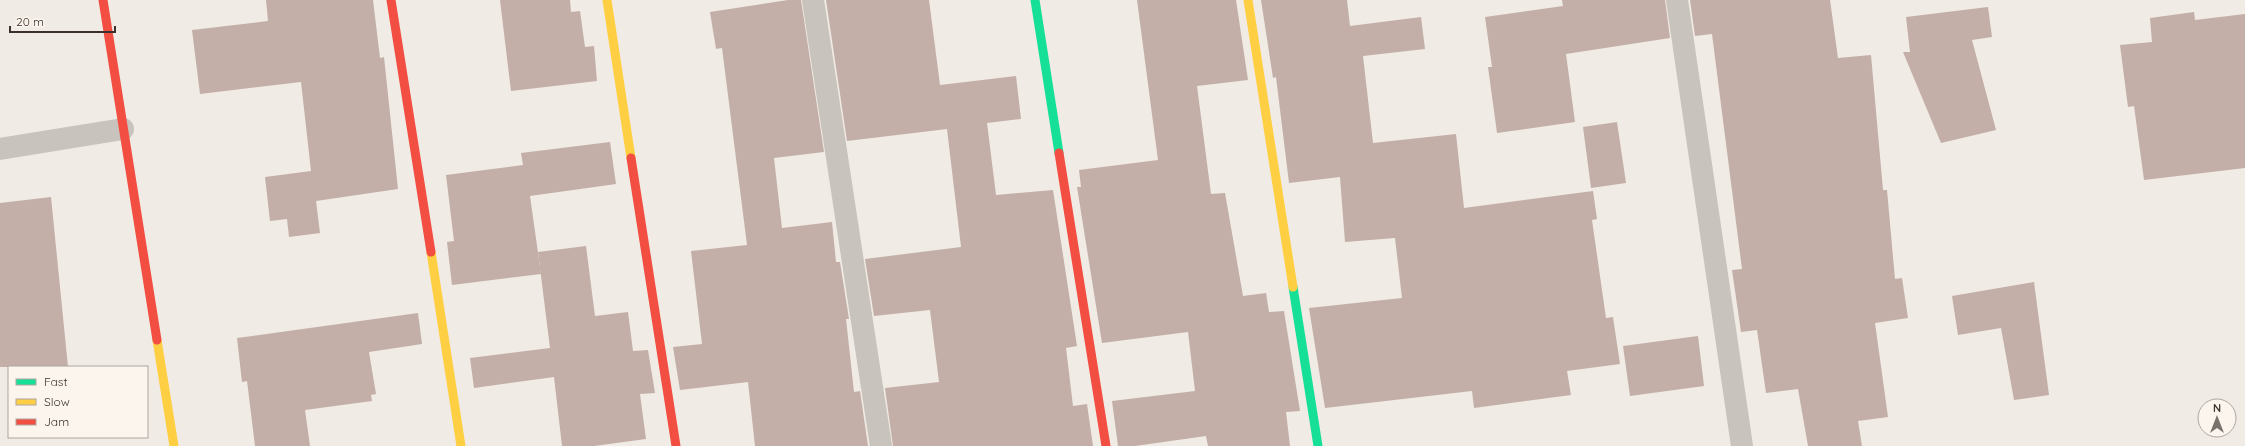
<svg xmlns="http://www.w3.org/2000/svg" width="2245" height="446" font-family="Quicksand,sans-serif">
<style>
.building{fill:#c3afa7}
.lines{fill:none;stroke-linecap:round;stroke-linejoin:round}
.street{stroke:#c9c3be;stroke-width:22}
.fast{stroke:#16e098;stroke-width:9}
.slow{stroke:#ffcf43;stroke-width:9}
.jam{stroke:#f24e42;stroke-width:9}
</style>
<rect width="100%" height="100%" fill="#f0ebe5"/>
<g class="building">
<path d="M266,0h107l7,58 4,-1 14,132 -82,12 4,32 -31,4 -2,-18 -17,2 -5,-44 46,-6 -10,-89 -101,12 -8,-64 76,-9z"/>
<path d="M500,0h70l1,12 9,-1 5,36 9,-1 3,35 -86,10z"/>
<path d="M788,0h13l23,152 -50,6 8,70 50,-6 4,40h4l9,57h-3l8,73 6,-1 8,55h-113l-7,-64 -68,8 -7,-43 29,-3 -11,-93 56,-6 -25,-197 -6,1 -6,-37z"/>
<path d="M826,0h103l11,85 76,-9 5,43 -34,4 9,72 57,-5 24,156 -11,2 7,58 14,-2 6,42h-200l-8,-58 54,-6 -9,-72 -56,6 -9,-57 96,-12 -14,-118 -100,12z"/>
<path d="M1137,0h99l12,80 -51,6 14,108 14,-1 18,103 23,-3 3,19 15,-1 16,100 -14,1 4,34h-82l-2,-10 -71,10h-17l-6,-45 83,-10 -7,-59 -86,11 -25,-156h4l-2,-17 79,-10z"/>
<path d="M1261,0h86l3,26 71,-9 4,32 -62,7 10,87 83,-9 8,74 129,-17 4,28 -5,1 14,98 7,-1 7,47 -53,7 4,24 -97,13 -2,-17 -147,17 -16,-100 93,-10 -7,-60 -50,4 -5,-65 -51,6 -13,-106 -3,1z"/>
<path d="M1562,0h103l5,38 -104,16 9,68 -78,11 -9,-66h4l-7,-50 78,-11z"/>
<path d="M1690,0h140l8,58 33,-3 12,135h4l8,89 7,-1 6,40 -33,5 13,94 -30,4 4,25h-54l-10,-57 -32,4 -9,-63 -16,2 -9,-62 10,-1 -30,-235 -17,2z"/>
<path d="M1988,7l4,30 -20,3 24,90 -55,13 -38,-91h7l-4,-35z"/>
<path d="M2194,12l1,8 50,-6v154l-101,12 -10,-74 -6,1 -8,-62 32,-3 -2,-24z"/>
<path d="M1617,122l9,61 -35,5 -8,-61z"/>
<path d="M610,142l6,42 -86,12 11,78 -89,11 -5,-43 7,-1 -8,-66 77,-10 -2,-12z"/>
<path d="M51,197l17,170h-68v-164z"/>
<path d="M586,246l9,70 33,-4 5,39 15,-1 7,43 -15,1 6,45 -52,7h-32l-8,-69 -80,11 -4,-30 80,-10 -12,-96z"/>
<path d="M2034,282l15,113 -35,5 -13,-72 -43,7 -6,-39z"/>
<path d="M418,313l4,31 -53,8 7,42 -5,1 1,6 -67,9 5,36h-55l-8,-65 -5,1 -5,-44z"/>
<path d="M1698,336l6,50 -74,10 -7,-50z"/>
</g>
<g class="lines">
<g class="street">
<path d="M813,0l68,446"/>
<path d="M1677,0l65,446"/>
<path d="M0,149l123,-20"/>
</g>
<g class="fast">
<path d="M1035,0l24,153"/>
<path d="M1293,287l25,159"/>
</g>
<g class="slow">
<path d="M607,0l24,158"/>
<path d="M1248,0l45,287"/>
<path d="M431,252l30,194"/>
<path d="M157,340l17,106"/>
</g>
<g class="jam">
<path d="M103,0l54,340"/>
<path d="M391,0l40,252"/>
<path d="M1059,153l47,293"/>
<path d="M631,158l45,288"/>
</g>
</g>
<rect x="8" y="366" width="140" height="72" fill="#fbf5ee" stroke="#aea6a0"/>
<rect x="16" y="379" width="20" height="6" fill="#16e098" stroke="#aea6a0"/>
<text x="44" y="386" font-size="12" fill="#3b302b">Fast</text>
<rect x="16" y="399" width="20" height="6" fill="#ffcf43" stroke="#aea6a0"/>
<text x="44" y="406" font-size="12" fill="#3b302b">Slow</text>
<rect x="16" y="419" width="20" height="6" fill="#f24e42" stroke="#aea6a0"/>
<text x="44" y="426" font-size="12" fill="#3b302b">Jam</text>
<g transform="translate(2217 418)"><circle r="19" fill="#fbf5ee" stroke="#aea6a0"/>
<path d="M0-3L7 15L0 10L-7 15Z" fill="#7a716c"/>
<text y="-6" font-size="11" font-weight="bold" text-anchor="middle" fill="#3b302b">N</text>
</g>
<path d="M10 26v6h105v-6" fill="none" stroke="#3b302b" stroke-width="2"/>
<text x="16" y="26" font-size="12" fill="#3b302b" stroke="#fbf5ee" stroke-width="3" paint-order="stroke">20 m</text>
</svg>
